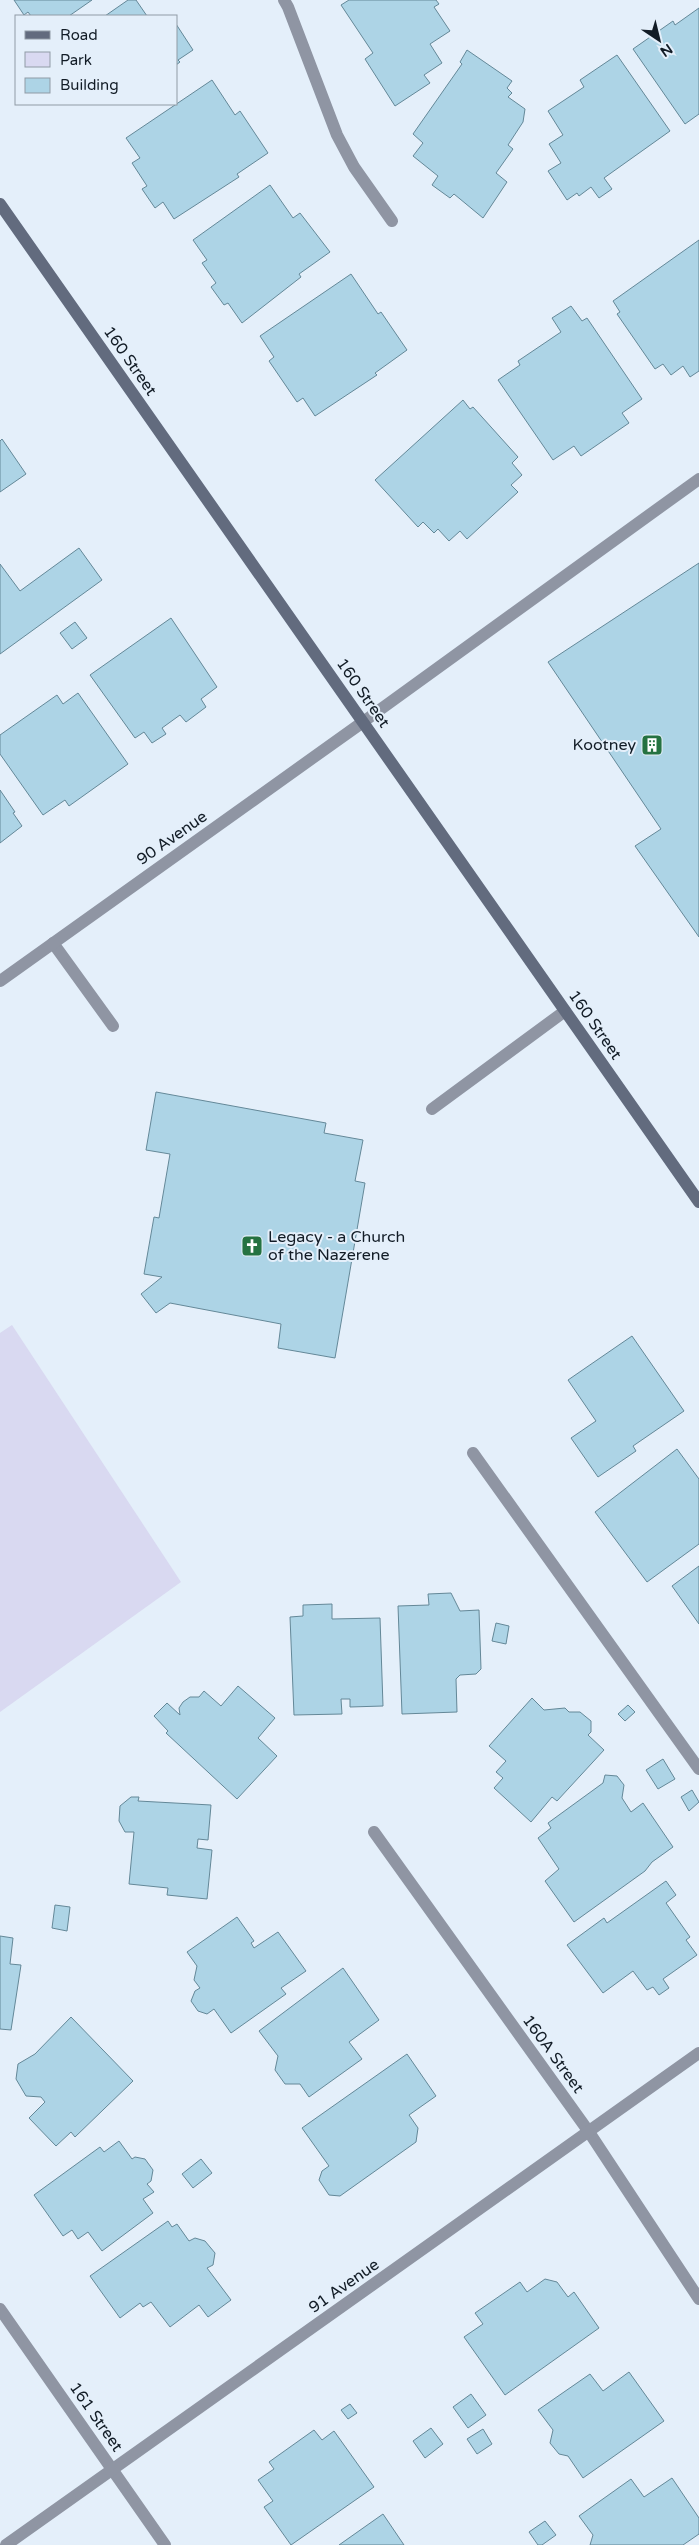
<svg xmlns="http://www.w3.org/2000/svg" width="699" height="2545" font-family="'Varela Round',sans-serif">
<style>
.green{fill:#d9d9f1}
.building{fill:#add4e6;stroke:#648898}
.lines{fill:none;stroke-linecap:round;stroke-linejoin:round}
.service{stroke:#8f95a3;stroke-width:12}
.minor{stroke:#8f95a3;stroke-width:12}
.secondary{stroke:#626b7e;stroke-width:12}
.labels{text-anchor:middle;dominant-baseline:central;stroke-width:4;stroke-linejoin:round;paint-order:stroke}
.street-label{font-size:16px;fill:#121c26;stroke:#e4effa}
.poi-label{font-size:16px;fill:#121c26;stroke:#e4effa;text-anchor:end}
</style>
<rect width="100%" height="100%" fill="#e4effa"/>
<path class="green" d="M12,1325l169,257 -181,130v-379z"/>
<g class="building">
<path d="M14,0h78l-23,16h-38l-3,-4 -4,3z"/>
<path d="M128,0h8l11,16h-42z"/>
<path d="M349,0h87l3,4 -5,3 16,24 -20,13 12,19 -18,12 6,8 -35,23 -30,-47 8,-6 -32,-48z"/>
<path d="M699,8v106l-14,10 -52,-75 40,-28 2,4z"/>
<path d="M176,24l17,26 -15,10 2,2 -4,3z"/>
<path d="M467,50l45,31 -5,7 5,5 -4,4 17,12 -2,13 -15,23 5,4 -17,24 11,9 -24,36 -29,-24 -4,4 -18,-13 6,-9 -25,-20 10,-13 -10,-9 49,-70 -2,-2z"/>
<path d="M617,55l53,76 -66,47 8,11 -13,9 -8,-11 -12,9 -2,-3 -10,7 -19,-29 13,-8 -12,-19 14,-9 -15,-24 36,-24 -4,-7z"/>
<path d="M212,80l23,35 5,-4 28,42 -31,21 2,3 -65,42 -11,-17 -8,6 -13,-19 5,-3 -15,-23 8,-5 -14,-20z"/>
<path d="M270,185l23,33 7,-5 30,39 -31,22 2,3 -59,46 -14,-20 -4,2 -13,-18 5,-4 -14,-20 5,-3 -14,-20z"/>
<path d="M699,240v131l-9,6 -7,-11 -12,9 -8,-11 -8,5 -38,-55 3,-2 -7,-11z"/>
<path d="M351,274l27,40 3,-2 26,38 -32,23 2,2 -62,41 -12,-18 -6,4 -28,-41 5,-4 -14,-21z"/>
<path d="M571,306l11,15 5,-3 55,81 -20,14 7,10 -48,33 -7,-10 -21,14 -55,-80 22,-15 -2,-4 43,-29 -9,-14z"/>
<path d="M463,400l7,9 3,-2 45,50 -6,6 10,12 -11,10 7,7 -51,47 -7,-8 -11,10 -11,-12 -4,4 -11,-11 -5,5 -43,-47z"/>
<path d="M2,439l24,35 -26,18v-51z"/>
<path d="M79,548l23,32 -102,74v-90l20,27z"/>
<path d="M699,563v374l-64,-91 26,-17 -113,-167z"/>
<path d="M171,618l46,69 -16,12 5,8 -20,15 -6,-7 -18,13 4,6 -14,9 -8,-11 -9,6 -45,-63z"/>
<path d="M75,622l12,16 -15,11 -12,-16z"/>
<path d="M78,693l50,71 -59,42 -4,-6 -22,15 -43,-61v-19l57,-40 6,9z"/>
<path d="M0,790l15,22 -2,1 9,13 -22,17z"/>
<path d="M156,1092l170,31 -2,10 39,7 -8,41 10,2 -30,175 -57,-10 3,-24 -111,-21 -14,10 -15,-19 21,-17 -18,-3 10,-57 5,1 11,-64 -24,-4z"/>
<path d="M632,1336l52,75 -51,35 3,5 -38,26 -27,-39 25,-17 -28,-41z"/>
<path d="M677,1449l22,30v65l-52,38 -52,-70z"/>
<path d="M699,1566v58l-27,-38z"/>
<path d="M451,1593l9,18 19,-1 2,59 -5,5 -16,1 -4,4 1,33 -55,2 -4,-108 31,-1 -1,-11z"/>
<path d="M332,1604v15l48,-1 3,88 -33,1v-8h-9l1,15 -48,1 -4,-98 13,-1v-11z"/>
<path d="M496,1623l13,3 -3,18 -14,-3z"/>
<path d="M238,1686l37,32 -17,20 19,18 -40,43 -71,-66 2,-2 -14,-15 13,-13 13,12 -1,-7 4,-6 7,-5h9l5,-6 17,15z"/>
<path d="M532,1698l12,12 21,-2 4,4h11l11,9v11l-3,3 16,15 -47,51 -5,-4 -21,25 -37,-34 9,-10 -7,-6 10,-11 -17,-15z"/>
<path d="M628,1705l7,7 -10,9 -7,-7z"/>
<path d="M663,1759l12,20 -17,10 -12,-19z"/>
<path d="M605,1775l12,1 7,9 -2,13 9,14 12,-9 30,44 -21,15 -7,9 -71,51 -29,-41 14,-12 -21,-31 13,-10 -3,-5 55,-40z"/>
<path d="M692,1790l7,12 -10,9 -8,-14z"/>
<path d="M131,1797h8l-1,4 73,4 -3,35 -10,-1 -1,9 15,2 -5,49 -40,-4 1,-7 -39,-4 5,-52h-9l-6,-11 1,-15z"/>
<path d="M666,1881l10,14 -10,8 24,34 -4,3 11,15 -34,24 6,9 -10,7 -6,-8 -6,3 -14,-19 -30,22 -36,-48 37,-27 3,5z"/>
<path d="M55,1905l15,2 -3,24 -15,-3z"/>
<path d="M237,1917l17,24 -3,2 3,5 24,-16 28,39 -25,17 5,6 -55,39 -17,-24 -7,5 -9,-3 -7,-10 4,-10 5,-3 -6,-8 3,-14 -10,-14z"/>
<path d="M0,1936l13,2 -3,26 11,1 -10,65 -11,-1z"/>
<path d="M343,1968l36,52 -30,22 13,17 -53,38 -9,-13h-15l-10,-14 3,-14 -19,-25z"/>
<path d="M71,2017l62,64 -58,56 -4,-5 -15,14 -27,-28 16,-16 -4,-5 -15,-1 -10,-17 2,-15 17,-10z"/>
<path d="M407,2054l29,42 -27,19 9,13 -2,14 -76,54 -11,-1 -10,-15 3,-9 7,-5 -27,-38z"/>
<path d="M119,2141l13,18 3,-2 10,2 8,11 -2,11 -4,3 7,8 -11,7 10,14 -51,38 -14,-19 -10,7 -6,-9 -9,6 -29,-41 66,-48 4,5z"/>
<path d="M201,2159l11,14 -19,15 -11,-14z"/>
<path d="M168,2221l4,6 5,-3 12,17 6,-3 10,3 10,12 -2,12 -6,3 24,32 -23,17 -9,-12 -29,22 -19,-25 -8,5 -3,-4 -20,15 -30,-42z"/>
<path d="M545,2279l12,3 11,15 6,-5 25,36 -94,67 -41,-58 19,-13 -8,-11 45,-31 7,10z"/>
<path d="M629,2372l35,49 -81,57 -15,-22 -9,-2 -9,-11 3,-13 -15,-20 52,-36 13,17z"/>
<path d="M471,2394l15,21 -18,13 -15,-21z"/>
<path d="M350,2404l7,9 -9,6 -7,-9z"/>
<path d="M431,2428l12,16 -18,14 -12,-17z"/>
<path d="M483,2429l9,15 -15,10 -10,-15z"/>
<path d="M314,2430l8,10 12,-9 40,56 -83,58 -27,-38 9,-6 -15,-21 16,-11 -5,-7z"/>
<path d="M672,2478l27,40v16l-16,11h-93l3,-10 -14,-19 52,-37 13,18z"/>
<path d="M383,2514l21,31h-65z"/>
<path d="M545,2521l11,14 -14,10h-4l-9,-13z"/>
</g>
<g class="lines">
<g class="service">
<path d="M284,0l4,7 49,128 17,32 38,54"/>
<path d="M363,722l336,-243"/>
<path d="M53,943l60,83"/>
<path d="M432,1109l133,-98"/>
<path d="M473,1453l226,316"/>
</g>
<g class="minor">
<path d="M0,981l363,-259"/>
<path d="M374,1832l215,300 110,167"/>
<path d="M0,2309l165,236"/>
<path d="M6,2545l693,-492"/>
</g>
<path class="secondary" d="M0,204l699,998"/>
</g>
<defs>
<g id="building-square" transform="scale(1.125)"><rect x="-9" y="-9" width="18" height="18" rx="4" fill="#257241" stroke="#e4effa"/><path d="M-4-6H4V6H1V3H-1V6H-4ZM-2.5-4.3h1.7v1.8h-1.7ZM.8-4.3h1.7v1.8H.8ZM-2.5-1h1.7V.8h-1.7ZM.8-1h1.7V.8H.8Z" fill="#fff"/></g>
<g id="church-square" transform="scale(1.125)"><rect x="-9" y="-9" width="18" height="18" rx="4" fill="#257241" stroke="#e4effa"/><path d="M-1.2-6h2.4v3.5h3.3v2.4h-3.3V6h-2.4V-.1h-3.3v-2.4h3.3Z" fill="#fff"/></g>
</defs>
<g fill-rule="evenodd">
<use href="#building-square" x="652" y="745"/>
<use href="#church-square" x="252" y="1246"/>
</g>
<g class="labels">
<g class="street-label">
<text transform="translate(130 361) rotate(55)">160 Street</text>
<text transform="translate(363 693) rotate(55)">160 Street</text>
<text transform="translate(172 838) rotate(-35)">90 Avenue</text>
<text transform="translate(595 1025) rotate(55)">160 Street</text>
<text transform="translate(553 2054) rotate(54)">160A Street</text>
<text transform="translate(344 2286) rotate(-35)">91 Avenue</text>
<text transform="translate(96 2417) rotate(55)">161 Street</text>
</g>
<g class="poi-label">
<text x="636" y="745">Kootney</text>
<text x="268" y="1237" text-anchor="start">Legacy - a Church<tspan x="268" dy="18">of the Nazerene</tspan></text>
</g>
</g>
<rect x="15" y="15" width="162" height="90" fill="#e4effa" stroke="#909ba5"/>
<rect x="25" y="31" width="25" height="8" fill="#626b7e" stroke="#909ba5"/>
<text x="60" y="40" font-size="15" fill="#121c26">Road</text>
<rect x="25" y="52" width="25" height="15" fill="#d9d9f1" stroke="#909ba5"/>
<text x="60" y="65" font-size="15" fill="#121c26">Park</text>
<rect x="25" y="78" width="25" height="15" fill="#add4e6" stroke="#909ba5"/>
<text x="60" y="90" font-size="15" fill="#121c26">Building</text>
<g transform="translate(659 40) rotate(145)" stroke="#e4effa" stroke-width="4" paint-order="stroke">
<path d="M0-4L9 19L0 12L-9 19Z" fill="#121c26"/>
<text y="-8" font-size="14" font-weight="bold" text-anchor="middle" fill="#121c26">N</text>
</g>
</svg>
